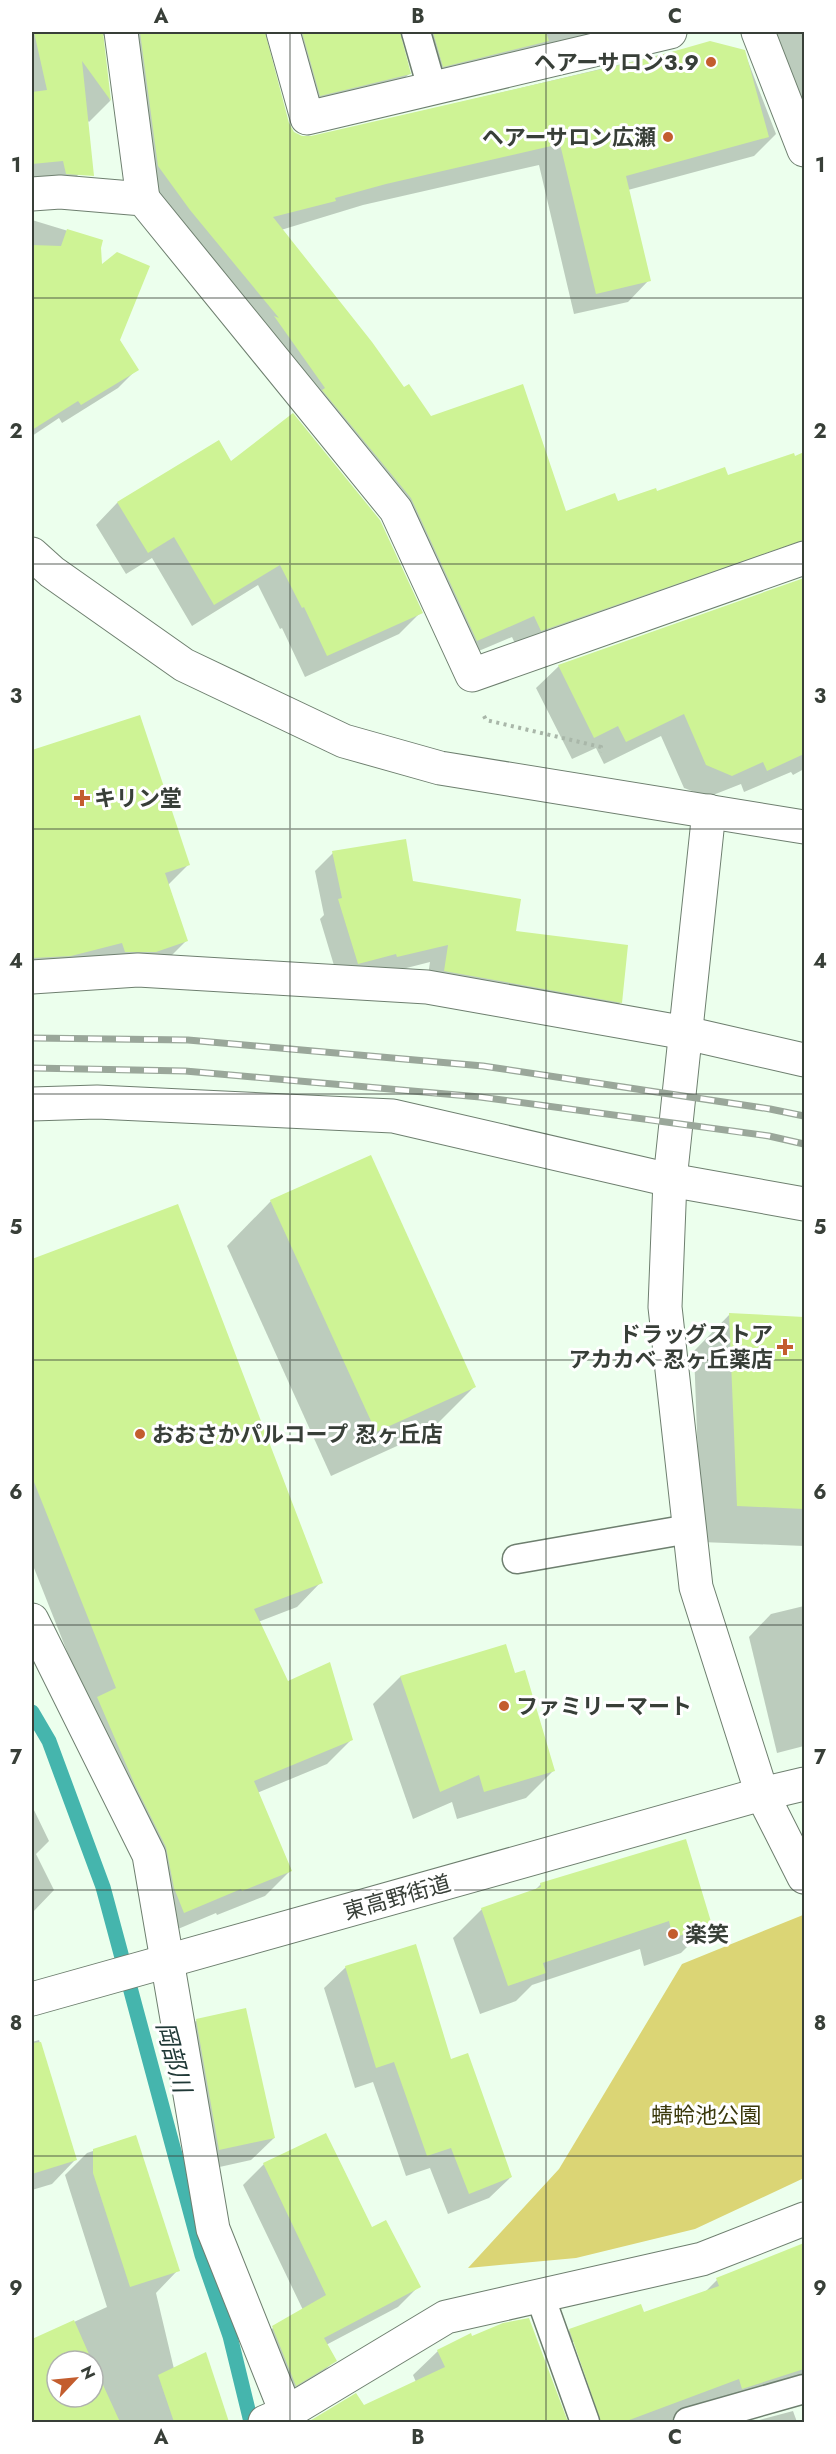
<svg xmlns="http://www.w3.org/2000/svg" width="836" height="2454" font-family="Jost,'Noto Sans JP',sans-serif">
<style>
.green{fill:#dbd575}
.shadow{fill:#0003;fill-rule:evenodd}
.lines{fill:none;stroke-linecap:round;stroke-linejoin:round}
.stream{stroke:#45b5ad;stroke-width:15}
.building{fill:#cef395}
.service-casing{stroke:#6e7f6f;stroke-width:31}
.minor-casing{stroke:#6e7f6f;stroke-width:35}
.tertiary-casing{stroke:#6e7f6f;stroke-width:35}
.path{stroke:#a9b7a9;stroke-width:4;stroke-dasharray:3 4.5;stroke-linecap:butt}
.service{stroke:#fff;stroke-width:28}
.minor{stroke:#fff;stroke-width:33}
.tertiary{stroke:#fff;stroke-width:33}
.rail-casing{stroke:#9aa79a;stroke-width:7}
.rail{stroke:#fff;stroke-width:4.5;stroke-dasharray:14;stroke-linecap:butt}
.grid{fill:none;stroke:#383f38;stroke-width:1.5;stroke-opacity:0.55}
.poi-dot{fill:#c35d2e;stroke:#fff;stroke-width:2}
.labels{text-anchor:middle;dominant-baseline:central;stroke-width:6;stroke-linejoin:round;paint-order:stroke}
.poi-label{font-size:22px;font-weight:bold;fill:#383f38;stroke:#fff;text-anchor:start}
.street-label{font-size:22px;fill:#383f38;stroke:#fff}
.park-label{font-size:22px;fill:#3a380b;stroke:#fff}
.water-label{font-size:24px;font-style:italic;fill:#203937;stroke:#fff}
.neatline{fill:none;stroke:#383f38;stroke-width:2}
.grid-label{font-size:20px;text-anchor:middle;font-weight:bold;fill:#383f38}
</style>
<rect width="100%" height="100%" fill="#ecffed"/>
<path class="green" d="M803,1915l1,263 -109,51 -119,29 -108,10 91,-99 123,-205z"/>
<g class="shadow">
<path d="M32,32h608l-219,55 -15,-45 -5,-3 8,35 -22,21 -88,21 -24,-75 -12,-6 25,89 5,9 9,5h9l399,-95 34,8 32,83 -22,22 -126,34 21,90 -21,22 -54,12 -35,-149 -176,40 -82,25 123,159 27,29 134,95 162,-36 77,-23v82l-39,16 -20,20 -226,80 -7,-15 -57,24 -66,-141 -221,-288 -63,-196 -4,-1 9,66 -21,21 -3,-3 5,43 -22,22 -37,3z"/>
<path d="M771,32h33v111l-35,-58 20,-20z"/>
<path d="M32,220l69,21 -2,7 2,19 18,73 18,29 -19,19 -56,35 -3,-5 -27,18z"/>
<path d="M231,463l190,149 -22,22 -94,43 -23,-49 -2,1 -22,-44 -66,41 -40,-68 -26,16 -30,-49 21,-22z"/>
<path d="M782,587l22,56v126l-11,6 -2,-3 -47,20 -3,-8 -33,13 -24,-9 -23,-52 -57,28 -8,-16 -24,11 -36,-71 23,-22z"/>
<path d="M140,717l48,148 -21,21 19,55 -22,22 -132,15v-226z"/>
<path d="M333,853l79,29 102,51 107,69 -19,18 -176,-31 4,-27 -51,13 -40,7 -19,-63 4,-4 -9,-44z"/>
<path d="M271,1201l203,186 -44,44 -99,45 -104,-230z"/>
<path d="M177,1206l144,376 -24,25 -39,15 29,61 65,56 -25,25 -70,29 33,78 -25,25 -48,19 -1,-2 -57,24 -70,-230 -57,-144v-303z"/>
<path d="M730,1314l74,5v227l-103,-4 -7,-191z"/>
<path d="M804,1606v140l-27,7 -28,-116 22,-23z"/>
<path d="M513,1675l41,95 -28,28 -69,21 -5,-17 -39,17 -40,-115 27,-27z"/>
<path d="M32,1806l17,35 -13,13 18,36 -22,23z"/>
<path d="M541,1884l169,40 -29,29 -37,13 -4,-17 -108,36 -16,16 -36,13 -27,-76 29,-29 52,-18z"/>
<path d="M346,1967l165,210 -22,21 -41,16 -18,-46 -24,8 -33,-94 -18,6 -31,-100z"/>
<path d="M197,2020l77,118 -23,22 -54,12 -23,-130z"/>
<path d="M39,2040l36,120 -23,24 -20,6v-148z"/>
<path d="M135,2137l43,133 -22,23 18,76 50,53h-192v-81l75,-34 -42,-132 22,-22zM57,2361h36v36h-36z"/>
<path d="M264,2164l108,65 47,57 -21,21 -72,38 9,15 -21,21 -40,23 -22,-56 21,-20 30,-18 -60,-125z"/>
<path d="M804,2245v138l-120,39h-80l-28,-80h-4l29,80h-31l-24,-68 24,-24 73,-17 61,-20 13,-13z"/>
<path d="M528,2319l38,103h-254l2,-2 49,-13 53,-25 -3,-7 25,-24 32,-16 1,2z"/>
<path d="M793,2411l4,11h-45z"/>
</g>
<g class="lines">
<path class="stream" d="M32,1712l17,29 54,146 99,368 28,81 21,86"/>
</g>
<g class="building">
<path d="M34,32h69l8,69 -29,-40 12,115 -28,-2 -3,-13 -31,3v-72l15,-2z"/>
<path d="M140,32h125l24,91 5,9 8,4h9l343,-79 56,-16 35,9 24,87 -143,39 25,105 -55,13 -36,-150 -174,40 -51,14 1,3 -63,16 99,125 32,45 5,-3 22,32 92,-32 43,127 49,-18 3,8 38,-13 1,3 68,-24 3,8 66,-22 1,3 9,-4v88l-263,91 -7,-15 -57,25 -66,-143 -89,-108 3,-2 -51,-72 5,2 -89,-108 -32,-44z"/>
<path d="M302,32h98l11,42 -91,22z"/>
<path d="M433,32h113l3,9 -106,26z"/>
<path d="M67,229l36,11 -2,8 1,16 15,-12 33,14 -30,74 19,30 -58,35 -3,-4 -46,29v-185l29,1z"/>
<path d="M293,413l87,107 43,93 -96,43 -23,-49 -2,1 -22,-43 -66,40 -40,-68 -26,16 -31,-51 102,-62 12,21z"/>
<path d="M804,578v176l-37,17 -4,-9 -31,14 -26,-11 -22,-51 -58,28 -8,-16 -24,12 -36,-73z"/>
<path d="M140,715l50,150 -25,8 23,68 -32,11h-31l-3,-9 -51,13 -39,2v-208z"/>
<path d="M406,839l7,42 108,18 -5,32 112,14 -6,58 -178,-32 4,-26 -51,12 -1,-3 -38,10 -20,-65 4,-1 -10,-47z"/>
<path d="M371,1155l105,232 -100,45 -106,-232z"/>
<path d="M178,1204l145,379 -69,26 34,72 42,-19 23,78 -99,41 38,90 -50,20 -1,-2 -57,24 -10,-25 -8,-41 -31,-62 -38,-88 19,-9 -84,-211v-218z"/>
<path d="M729,1313l75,4v192l-67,-3z"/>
<path d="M506,1644l9,29 10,-3 30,101 -71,21 -5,-17 -39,17 -40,-116z"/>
<path d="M686,1839l26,86 -39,13 -4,-17 -126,42 3,10 -38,13 -27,-78 60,-21 -1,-4z"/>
<path d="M416,1944l35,115 17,-6 44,124 -43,17 -18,-46 -24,8 -33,-94 -18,6 -31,-102z"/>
<path d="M246,2008l29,130 -56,12 -23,-131z"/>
<path d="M41,2042l36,118 -45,14v-131z"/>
<path d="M326,2133l46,94 14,-7 35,67 -97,51 13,23 -41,25 -24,-60 54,-31 -63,-132z"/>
<path d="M136,2135l44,136 -50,16 -37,-114v-24z"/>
<path d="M804,2243v126l-62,20 -3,-10 -115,43h-23l-32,-93 72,-25 3,8 75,-26 -3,-8z"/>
<path d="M529,2318l39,104h-260l48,-29 8,12 81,-38 -8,-17 34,-17 1,3 31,-13z"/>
<path d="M74,2320l18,41h-35v36h36v-34l27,59h-88v-83z"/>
<path d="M206,2352l23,70h-55l-16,-47z"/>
</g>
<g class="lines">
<g class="service-casing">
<g id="service">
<path d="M416,32l16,56"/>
<path d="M517,1559l172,-30"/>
<path d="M540,2296l45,126"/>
<path d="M688,2422l116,-33"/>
</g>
</g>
<g class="minor-casing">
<g id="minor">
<path d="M121,32l22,167"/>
<path d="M283,32l24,86 363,-86"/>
<path d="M32,194l28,-2 83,7 253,311 76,165 332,-117"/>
<path d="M32,977l106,-7 289,17 259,46 118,27"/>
<path d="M32,1104l65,-2 296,14 277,64 134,24"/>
<path d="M32,1620l117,235 64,374 77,193"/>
<path d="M762,1794l42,-10"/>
<path d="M265,2422l23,-10 158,-95 256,-58 102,-40"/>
</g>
</g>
<g class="tertiary-casing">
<g id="tertiary">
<path d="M758,32l46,118"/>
<path d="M32,554l20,18 132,93 160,76 96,27 364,59"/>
<path d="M709,811l-39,369 -5,127 31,280 66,207 42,83"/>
<path d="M32,1999l730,-205"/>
</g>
</g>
<path class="path" d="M484,716l2,4 115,27 -1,5"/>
<use href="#service" class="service"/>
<use href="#minor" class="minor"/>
<use href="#tertiary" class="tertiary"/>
<g class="rail-casing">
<g id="rail">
<path d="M32,1038l156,2 295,26 287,43 34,7"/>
<path d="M32,1068l153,3 295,26 289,39 35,8"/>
</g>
</g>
<use href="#rail" class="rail"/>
</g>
<path class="grid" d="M290,32v2390M546,32v2390M32,298h772M32,564h772M32,829h772M32,1094h772M32,1360h772M32,1625h772M32,1890h772M32,2156h772"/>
<g class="poi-dot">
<circle cx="711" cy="62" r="6"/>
<circle cx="668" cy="137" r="6"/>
<path d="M79 789h6v6h6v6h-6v6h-6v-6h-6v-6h6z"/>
<path d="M782 1338h6v6h6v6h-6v6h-6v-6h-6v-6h6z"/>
<circle cx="140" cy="1434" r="6"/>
<circle cx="504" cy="1706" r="6"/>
<circle cx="673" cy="1934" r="6"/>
</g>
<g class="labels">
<g class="poi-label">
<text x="699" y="62" text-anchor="end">ヘアーサロン3.9</text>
<text x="656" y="137" text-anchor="end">ヘアーサロン広瀬</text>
<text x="94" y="798">キリン堂</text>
<text x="773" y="1334" text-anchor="end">ドラッグストア<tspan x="773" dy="25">アカカベ 忍ヶ丘薬店</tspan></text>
<text x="152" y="1434">おおさかパルコープ 忍ヶ丘店</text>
<text x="516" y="1706">ファミリーマート</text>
<text x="685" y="1934">楽笑</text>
</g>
<g class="street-label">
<text transform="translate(397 1897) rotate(-16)">東高野街道</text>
</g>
<g class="park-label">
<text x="706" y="2115">蜻蛉池公園</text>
</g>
<g class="water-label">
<text transform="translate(174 2057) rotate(75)">岡部川</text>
</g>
</g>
<rect width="836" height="2454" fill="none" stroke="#ffffff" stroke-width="66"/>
<g transform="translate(75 2379) rotate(64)"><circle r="28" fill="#ffffff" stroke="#afb2af" stroke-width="1.5"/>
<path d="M0-4.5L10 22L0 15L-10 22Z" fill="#c35d2e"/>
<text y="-9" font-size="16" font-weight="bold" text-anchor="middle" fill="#383f38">N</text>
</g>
<rect x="33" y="33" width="770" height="2388" class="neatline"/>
<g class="grid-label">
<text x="161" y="23">A</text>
<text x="418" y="23">B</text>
<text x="675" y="23">C</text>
<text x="16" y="172">1</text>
<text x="820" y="172">1</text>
<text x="16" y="438">2</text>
<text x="820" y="438">2</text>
<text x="16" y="703">3</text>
<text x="820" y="703">3</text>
<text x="16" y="968">4</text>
<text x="820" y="968">4</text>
<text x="16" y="1234">5</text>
<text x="820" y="1234">5</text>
<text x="16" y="1499">6</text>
<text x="820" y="1499">6</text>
<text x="16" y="1764">7</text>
<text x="820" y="1764">7</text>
<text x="16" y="2030">8</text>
<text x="820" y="2030">8</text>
<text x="16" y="2295">9</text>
<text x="820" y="2295">9</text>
<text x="161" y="2444">A</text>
<text x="418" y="2444">B</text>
<text x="675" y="2444">C</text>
</g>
</svg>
